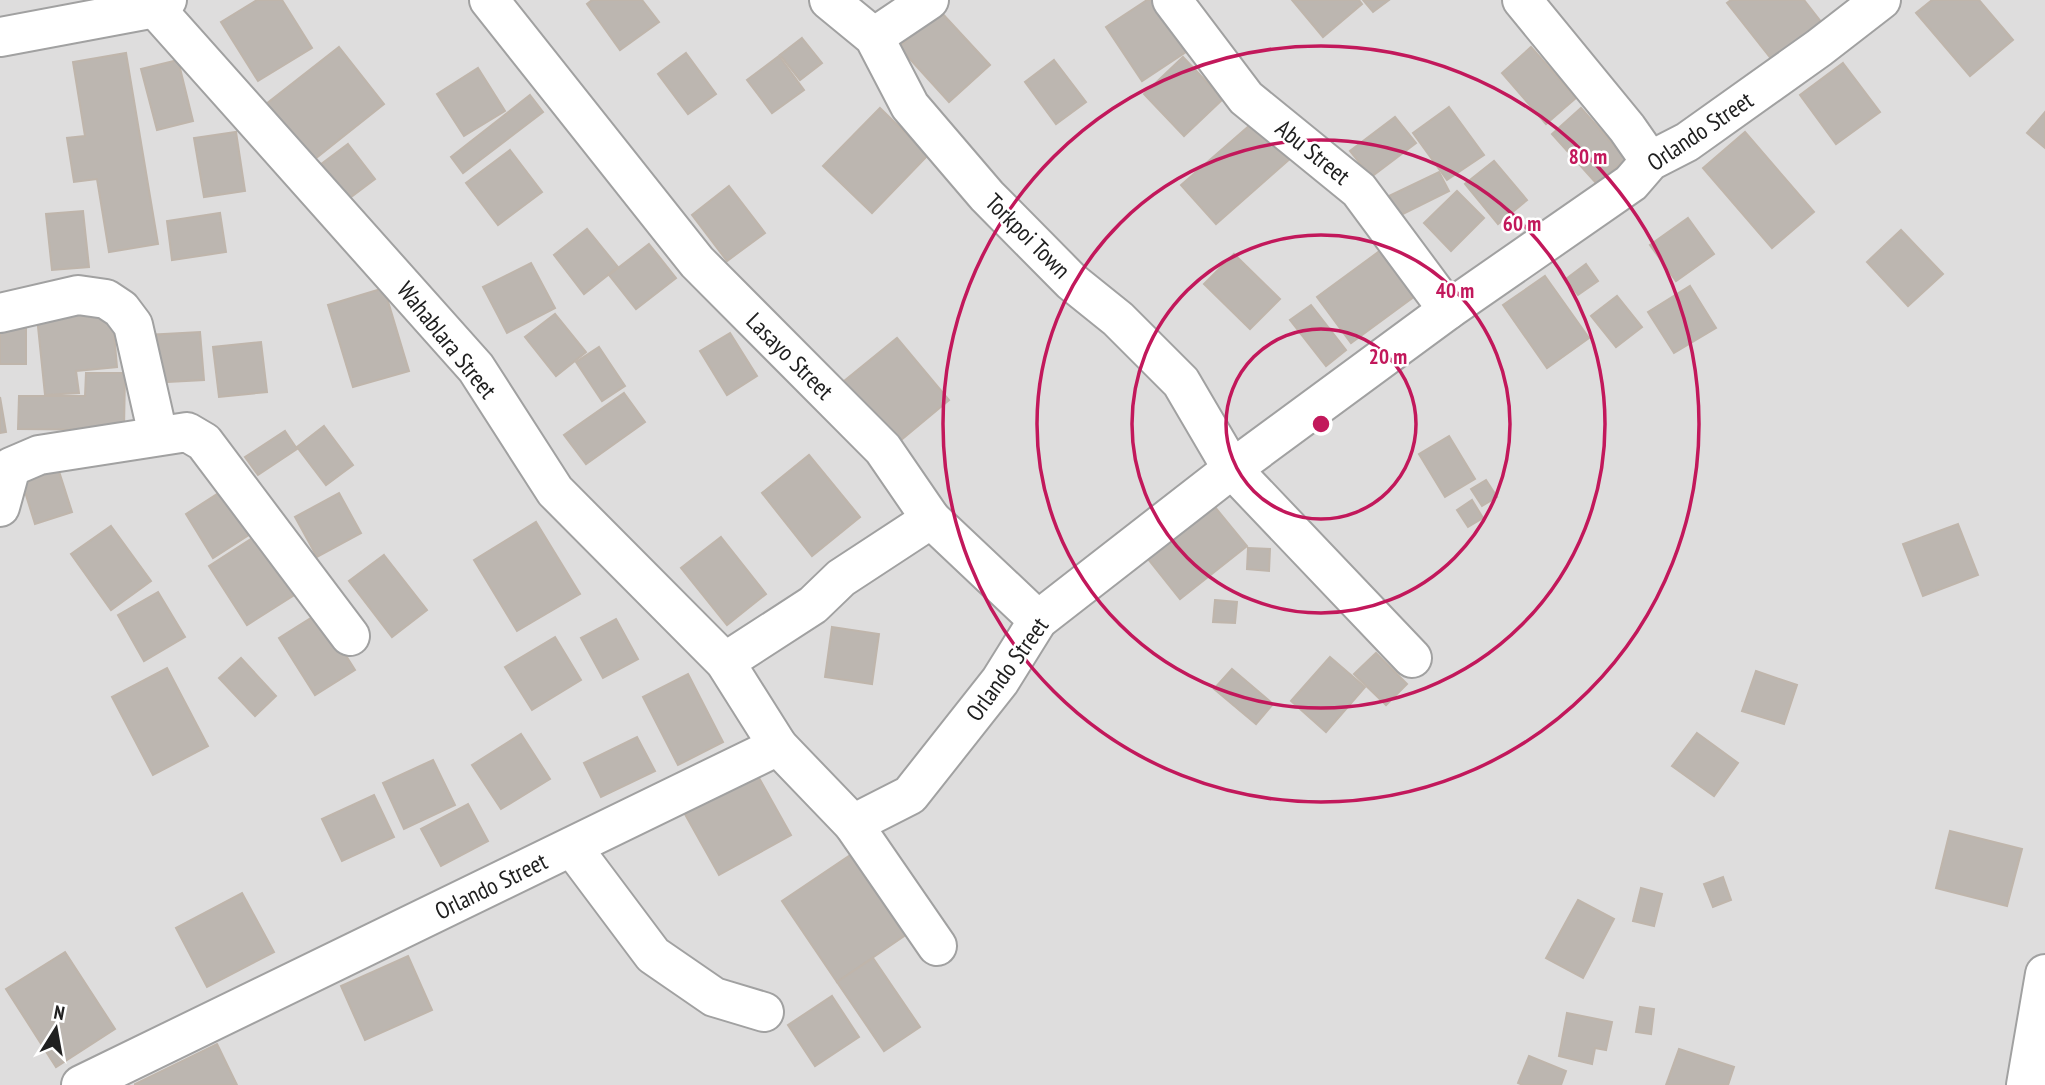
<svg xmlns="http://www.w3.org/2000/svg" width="2045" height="1085" font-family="'PT Sans Narrow',sans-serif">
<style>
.residential{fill:#dedddd}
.building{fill:#bcb6b0;stroke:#bfb5ab;stroke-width:2}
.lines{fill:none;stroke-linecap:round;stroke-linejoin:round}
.minor-casing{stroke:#a1a1a1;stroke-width:42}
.minor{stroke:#fff;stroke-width:38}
.ring{fill:none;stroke:#c2185b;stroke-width:3.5}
.labels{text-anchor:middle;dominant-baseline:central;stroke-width:5;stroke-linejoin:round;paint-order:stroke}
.street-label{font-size:24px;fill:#202020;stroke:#fff}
.centre{fill:#c2185b;stroke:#fff;stroke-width:3.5}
.ring-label{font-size:21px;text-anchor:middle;font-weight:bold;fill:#c2185b;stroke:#fff;stroke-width:5;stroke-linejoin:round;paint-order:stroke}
</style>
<rect width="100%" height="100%" fill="#efede7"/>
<rect class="residential" x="0" y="0" width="2045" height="1085"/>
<g class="building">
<path d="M257,0h25l30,48 -54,33 -37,-59z"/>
<path d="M592,0h50l17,22 -39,28 -33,-46z"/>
<path d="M1147,0h4l35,52 -44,29 -36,-54z"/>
<path d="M1292,0h67l3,4 -39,33z"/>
<path d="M1363,0h26l-16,12z"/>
<path d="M1731,0h73l18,23 -49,38 -46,-58z"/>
<path d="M1932,0h47l34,40 -43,36 -54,-63z"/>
<path d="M940,11l50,54 -41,37 -50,-55z"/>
<path d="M802,38l20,25 -22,17 -20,-25z"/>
<path d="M339,47l45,57 -78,62 -45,-58z"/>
<path d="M1531,47l45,51 -30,26 -44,-51z"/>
<path d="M126,53l32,191 -49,8 -12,-73 -23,3 -7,-44 18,-2 -12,-74z"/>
<path d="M686,53l30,41 -28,20 -30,-40z"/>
<path d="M779,56l25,34 -32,23 -25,-33z"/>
<path d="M1183,57l40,42 -39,37 -40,-42z"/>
<path d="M178,60l15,61 -36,9 -16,-61z"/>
<path d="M1054,60l32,42 -30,22 -31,-42z"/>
<path d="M1843,63l37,49 -44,32 -36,-49z"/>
<path d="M478,68l27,43 -41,25 -27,-42z"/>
<path d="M530,95l13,17 -80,61 -12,-16z"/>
<path d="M1449,107l35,48 -37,25 -34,-47z"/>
<path d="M880,108l48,47 -56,58 -49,-47z"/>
<path d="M1581,108l45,51 -29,25 -45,-50z"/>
<path d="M2045,112v36l-18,-15z"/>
<path d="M1395,117l21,26 -45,34 -21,-26z"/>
<path d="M1257,119l34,39 -75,66 -35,-39z"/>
<path d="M236,132l9,59 -41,6 -10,-59z"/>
<path d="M1745,132l69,80 -42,36 -69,-80z"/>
<path d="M348,144l27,35 -40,30 -27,-35z"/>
<path d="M510,150l32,42 -44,33 -32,-42z"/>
<path d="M1494,161l33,39 -29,24 -33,-40z"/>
<path d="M1439,172l10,19 -50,25 -10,-20z"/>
<path d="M729,186l36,47 -38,28 -35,-46z"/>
<path d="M1457,191l27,27 -33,33 -27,-28z"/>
<path d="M83,211l6,56 -37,3 -6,-56z"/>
<path d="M220,213l6,39 -54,8 -5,-39z"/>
<path d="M1688,218l26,36 -38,27 -26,-36z"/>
<path d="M587,229l31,38 -34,27 -30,-39z"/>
<path d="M1901,230l42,44 -35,32 -41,-44z"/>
<path d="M649,244l27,34 -40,31 -27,-34z"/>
<path d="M1381,250l34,46 -64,47 -34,-46z"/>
<path d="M1234,254l46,45 -30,30 -46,-45z"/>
<path d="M531,263l24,45 -48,25 -24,-46z"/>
<path d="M1586,264l12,17 -20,14 -12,-16z"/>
<path d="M1545,276l44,62 -42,30 -44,-63z"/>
<path d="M1690,286l26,42 -42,25 -26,-41z"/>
<path d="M384,288l25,83 -56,16 -25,-82z"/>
<path d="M1617,296l25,31 -26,20 -25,-31z"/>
<path d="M1311,305l35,45 -20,16 -36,-46z"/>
<path d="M112,310l5,57 -41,4 3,22 -34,2 -8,-78z"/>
<path d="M555,314l31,38 -30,24 -31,-39z"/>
<rect x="0" y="320" width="26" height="44"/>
<path d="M200,332l4,48 -55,3 -3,-48z"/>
<path d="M730,333l27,43 -30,19 -27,-44z"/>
<path d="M897,338l52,62 -54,45 -52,-63z"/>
<path d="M261,342l6,50 -48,5 -6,-50z"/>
<path d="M599,347l26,39 -23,15 -26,-39z"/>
<path d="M86,373h39l-1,57 -106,-1 1,-33h66z"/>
<path d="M624,393l21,29 -59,42 -22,-29z"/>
<path d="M0,397l6,35 -6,1z"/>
<path d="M324,426l29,39 -27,20 -29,-38z"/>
<path d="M285,431l12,18 -39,26 -13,-18z"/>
<path d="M1449,436l26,43 -30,18 -26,-43z"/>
<path d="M809,455l51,62 -48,39 -50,-63z"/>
<path d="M57,465l15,47 -37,12 -15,-48z"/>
<path d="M1486,480l11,17 -15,9 -11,-17z"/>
<path d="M225,489l27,44 -39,25 -27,-44z"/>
<path d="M339,493l22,40 -44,24 -22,-40z"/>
<path d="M1472,500l11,18 -15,9 -11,-17z"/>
<path d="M1210,501l37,45 -67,53 -36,-45z"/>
<path d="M536,522l44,72 -63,37 -43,-71z"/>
<path d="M1958,524l20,51 -55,21 -20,-52z"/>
<path d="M111,526l40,55 -40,29 -40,-56z"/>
<path d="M257,535l39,59 -49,31 -38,-59z"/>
<path d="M721,537l45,57 -39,31 -46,-57z"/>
<path d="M1248,548l22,1 -1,22 -22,-2z"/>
<path d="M384,555l43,55 -35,27 -43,-56z"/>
<path d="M158,592l27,45 -41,24 -26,-46z"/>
<path d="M1215,600l22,2 -2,21 -22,-1z"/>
<path d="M319,613l36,57 -40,25 -36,-57z"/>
<path d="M616,619l22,40 -35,19 -22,-40z"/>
<path d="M832,627l47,7 -7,50 -47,-7z"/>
<path d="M555,637l26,43 -49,30 -27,-43z"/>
<path d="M1376,653l31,31 -21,21 -32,-31z"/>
<path d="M1330,657l35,30 -39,45 -35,-31z"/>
<path d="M241,658l35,38 -21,20 -36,-38z"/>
<path d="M167,668l41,78 -55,29 -41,-78z"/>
<path d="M1232,669l41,35 -17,20 -42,-35z"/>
<path d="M1756,671l41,14 -13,39 -42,-13z"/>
<path d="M688,674l35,68 -45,23 -35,-68z"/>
<path d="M1697,733l41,30 -24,33 -42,-30z"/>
<path d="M521,734l29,45 -49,30 -29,-44z"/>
<path d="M637,737l18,34 -54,26 -17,-34z"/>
<path d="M433,760l22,45 -51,24 -21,-46z"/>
<path d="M754,769l37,66 -72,40 -37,-66z"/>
<path d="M374,795l20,42 -52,24 -20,-42z"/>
<path d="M468,804l20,37 -47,25 -20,-37z"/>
<path d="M1950,831l72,18 -15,57 -71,-18z"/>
<path d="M855,852l55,80 -73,50 -55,-81z"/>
<path d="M1723,877l8,23 -18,7 -9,-23z"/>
<path d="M1641,888l21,6 -8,32 -21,-5z"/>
<path d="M242,893l32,59 -67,35 -31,-59z"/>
<path d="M1578,900l36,19 -31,59 -37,-20z"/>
<path d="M65,952l50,77 -59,38 -50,-78z"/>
<path d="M408,956l24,54 -67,30 -24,-54z"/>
<path d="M873,958l47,69 -36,24 -47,-69z"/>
<path d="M832,996l27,41 -44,29 -27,-41z"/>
<path d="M1640,1007l14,2 -3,25 -15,-2z"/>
<path d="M1567,1013l45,9 -6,28 -11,-2 -3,16 -33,-8z"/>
<path d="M217,1044l20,41h-102v-1z"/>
<path d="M1679,1049l55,18 -6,18h-62z"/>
<path d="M1529,1056l37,15 -5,14h-38l-5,-2z"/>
</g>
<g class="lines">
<g class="minor-casing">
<g id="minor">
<path d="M489,0l208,262 186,187 48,70 -90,59 -28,27 -88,57"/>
<path d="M829,0l45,37 36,69 77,90 85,86 46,37 63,63 51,87 180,189"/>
<path d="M1172,0l74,98 113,92 89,120"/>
<path d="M1522,0l105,128 23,33"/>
<path d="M155,8l321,360 79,123 170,171 53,84"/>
<path d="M0,37l155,-29 12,-8"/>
<path d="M874,37l55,-37"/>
<path d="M0,313l78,-18 28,4 15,10 12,16 25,110"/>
<path d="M0,507l11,-40 28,-12 148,-23 17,10 146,194"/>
<path d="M931,519l107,101"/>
<path d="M853,824l84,122"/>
<path d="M572,847l81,108 61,42 50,15"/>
<path d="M81,1085l697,-339 75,78 57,-29 90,-114 38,-61 194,-151 216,-159 183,-127 19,-22 37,-19 132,-94 62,-48"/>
<path d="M2026,1085l19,-111"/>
</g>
</g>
<use href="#minor" class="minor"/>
</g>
<g class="ring">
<circle cx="1321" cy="424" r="95"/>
<circle cx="1321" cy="424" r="189"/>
<circle cx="1321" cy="424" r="284"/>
<circle cx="1321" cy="424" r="378"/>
</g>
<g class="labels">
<g class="street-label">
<text transform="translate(1700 131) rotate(-34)">Orlando Street</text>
<text transform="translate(1313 152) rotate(39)">Abu Street</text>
<text transform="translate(1028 236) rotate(45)">Torkpoi Town</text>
<text transform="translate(447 340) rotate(51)">Wahablara Street</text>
<text transform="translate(790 356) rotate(45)">Lasayo Street</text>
<text transform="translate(1007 669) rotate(-54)">Orlando Street</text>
<text transform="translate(491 886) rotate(-26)">Orlando Street</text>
</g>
</g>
<circle cx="1321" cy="424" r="10" class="centre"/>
<g class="ring-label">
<text x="1588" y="164">80 m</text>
<text x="1522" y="231">60 m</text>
<text x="1455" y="298">40 m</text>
<text x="1388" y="364">20 m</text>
</g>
<g transform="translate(56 1029) rotate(11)" stroke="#ffffff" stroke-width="5" paint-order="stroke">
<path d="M0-5L12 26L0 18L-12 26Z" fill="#202020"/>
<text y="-10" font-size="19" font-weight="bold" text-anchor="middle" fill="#202020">N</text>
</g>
</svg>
